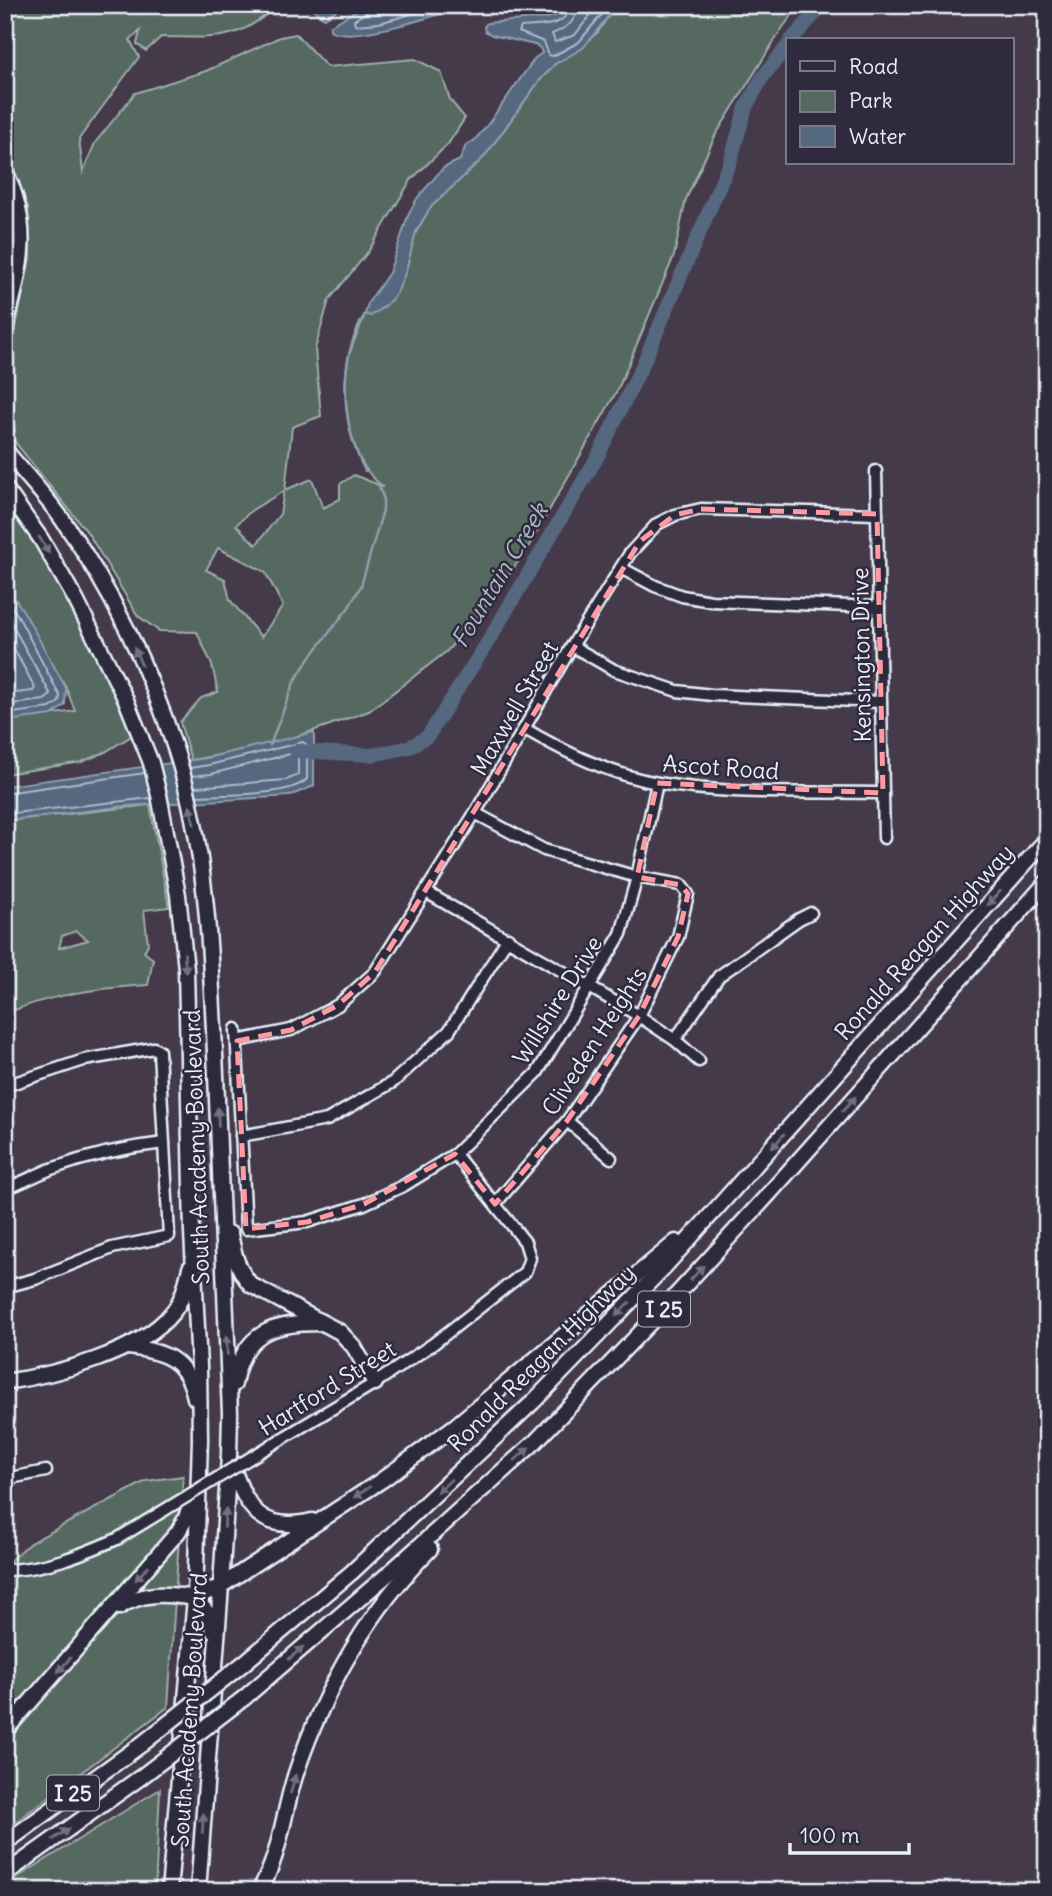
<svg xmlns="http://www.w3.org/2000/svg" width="1052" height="1896" font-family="Delius,sans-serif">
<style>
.green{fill:#566961;stroke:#9fadac;stroke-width:2;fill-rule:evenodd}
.water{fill:#546880;stroke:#8f9fb0;stroke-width:2}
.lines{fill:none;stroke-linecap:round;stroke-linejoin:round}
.shore{stroke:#adbac8;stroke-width:2}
.stream{stroke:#8f9fb0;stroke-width:2.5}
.river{stroke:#546880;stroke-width:14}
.minor-casing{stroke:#e8f1f8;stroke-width:15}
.highway-casing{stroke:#e8f1f8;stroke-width:19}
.minor{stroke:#2f2a3d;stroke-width:10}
.highway{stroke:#2f2a3d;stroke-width:14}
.minor-bridge-casing{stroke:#e8f1f8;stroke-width:15;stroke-linecap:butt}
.highway-bridge-casing{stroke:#e8f1f8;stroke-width:19;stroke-linecap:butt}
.minor-bridge{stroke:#2f2a3d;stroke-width:10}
.highway-bridge{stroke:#2f2a3d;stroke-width:14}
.oneway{fill:#70707e}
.marked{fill:none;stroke:#ff9aa2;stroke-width:5;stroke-dasharray:14 9;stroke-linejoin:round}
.labels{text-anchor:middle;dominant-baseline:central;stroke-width:5;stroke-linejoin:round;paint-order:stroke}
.shield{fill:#2f2a3d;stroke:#b0b5c0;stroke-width:2}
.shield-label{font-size:21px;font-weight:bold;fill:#e8f1f8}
.street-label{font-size:23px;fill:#e8f1f8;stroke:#2f2a3d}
.water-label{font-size:24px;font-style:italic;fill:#adbac8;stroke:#2f2a3d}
</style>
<rect width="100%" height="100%" fill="#453a4a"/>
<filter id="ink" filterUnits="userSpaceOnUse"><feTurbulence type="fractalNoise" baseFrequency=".0143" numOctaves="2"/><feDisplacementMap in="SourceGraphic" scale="14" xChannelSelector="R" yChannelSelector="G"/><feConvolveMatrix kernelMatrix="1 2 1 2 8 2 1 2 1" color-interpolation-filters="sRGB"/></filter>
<g filter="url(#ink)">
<g class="green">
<path d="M5,5h272c-40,39 -65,32 -116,32l-15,14 -9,-7 3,-13 -10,9 9,17 -60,82 4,33 12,-29 40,-50 71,-22 74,-34 16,-3 31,33 88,-8 26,13 9,28 15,18 -17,26 -37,36 -43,72 -39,48 -14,49 6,67 -29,11 -7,63 27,-11 11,29 17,-9v-15l14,-9 30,12c-37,-24 -44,-93 -35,-132 4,-13 11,-27 16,-41l7,1 15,-11 29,-72 14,-24 54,-51 56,-77 15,-16 18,-11 25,-21 9,-14 14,-13h179l-17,22 -68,109 -29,63 -12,57 -56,133 -92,162 -46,63 -33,37 -78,60 -99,35 -79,14 -11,-38 21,-24 17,-6 -6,-27 -15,-33 -38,-1 -21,-15 -50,-83 -78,-97 5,-6 -10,-26v-24l25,-122 -2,-51 -23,-51zM284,491l-4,23 -24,31 -20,-20 16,-15zM218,548l47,24 18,34 -22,31 -31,-37 -5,-21 -19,-9z"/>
<path d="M5,505c58,70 96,146 128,230l-28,17 -23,10 -77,12v-53l70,-10 -9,-23 -61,-104z"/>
<path d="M150,805l19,102 -25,3 4,34 -4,8 9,7 -5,26c-48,3 -98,9 -143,29v-193zM76,931l12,9 -29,8 3,-12z"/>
<path d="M183,1476l-15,231 -163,123v-265l25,-22 116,-62z"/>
<path d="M160,1789l-5,102h-150v-6z"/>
</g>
<g class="water">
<path d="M310,5h33l-18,13 -6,-3z"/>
<path d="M365,5h102c-26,9 -115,39 -137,25v-4z"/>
<path d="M563,5h59l-15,13 -24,30 -28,16 -15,16 -56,77 -54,51 -14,24 -10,39 -9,22 -10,11 -16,12 -6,-2 3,-11 21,-30 20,-60 9,-16 25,-29 17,-8 6,-15 8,-4 12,-14 49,-69 7,-5 -2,-5 -5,-3 -43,-10 -7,-4 -1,-4 3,-4 60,-5 10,-3z"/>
<path d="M5,584l19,28 42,76 -1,17 -13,10 -47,6z"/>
<path d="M314,732v54l-25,10 -163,10 -121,15v-35l202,-28z"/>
</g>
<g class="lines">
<g class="shore">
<path d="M368,5l-3,8 -11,7 1,5 24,-2 65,-18"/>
<path d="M570,5c-3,24 -31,20 -49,22l-2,5 25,10 5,13 4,1 26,-14 23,-28 10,-9"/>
<path d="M578,5c-1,17 -12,23 -26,29l3,8 20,-7 23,-30"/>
<path d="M5,596l13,20 42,80 -1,6 -9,6 -45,6"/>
<path d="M5,612l46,83 -7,5 -39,5"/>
<path d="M5,632l30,56 -2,3 -28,3"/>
<path d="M190,768l19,-3 94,-23 4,3v34c-17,18 -84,15 -110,17"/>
<path d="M192,776l19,-2 83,-21 4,2v20l-12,5 -91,7"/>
<path d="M5,793l140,-20"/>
<path d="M5,814l146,-16"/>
</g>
<g class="stream">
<path d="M365,314c-28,47 -24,109 0,157"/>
<path d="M270,745l24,-63 14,-22 41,-53 12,-21 22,-76v-13l-5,-14"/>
</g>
<g class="river">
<path d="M791,40l32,-35"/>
<path d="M296,751l76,4 38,-8 18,-11 61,-96 109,-184 45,-92 87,-202 16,-55 16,-29 26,-33"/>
</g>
<g class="minor-casing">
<g id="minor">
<path d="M876,471l8,367"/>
<path d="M621,568l34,18 27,10 29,5 168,6"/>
<path d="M572,646l42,24 63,21 35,4 169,7"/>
<path d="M525,729c41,24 86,46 133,54 73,13 152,8 225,10"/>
<path d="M475,813l69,37 93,27 44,8 7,9 -10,43 -39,79 -72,105 -72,83"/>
<path d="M426,892l213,124 36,24 24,21"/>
<path d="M236,1029l10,200 61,-7 57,-18 39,-18 52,-32 82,-81 84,-139 16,-57 20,-94"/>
<path d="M675,1040l44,-64 80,-57 12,-6"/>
<path d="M237,1041l54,-11 47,-25 37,-33 100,-159 97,-167 58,-93 27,-29 18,-9 26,-6 176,5"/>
<path d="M5,1086l79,-26 70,-12 5,3 10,185 -57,12 -77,31 -30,8"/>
<path d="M567,1121l44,37"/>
<path d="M241,1136l86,-16 66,-38 56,-51 59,-93"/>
<path d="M5,1189c16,-6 31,-14 46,-20 37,-13 75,-22 113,-26"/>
<path d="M283,1438l92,-55 58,-39 92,-72 5,-14 -5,-16 -70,-88"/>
<path d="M5,1479l41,-8"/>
<path d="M5,1570c39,0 77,-16 112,-31"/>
</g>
</g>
<g class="highway-casing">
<g id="highway">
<path d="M5,171c28,58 15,98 0,158"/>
<path d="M5,450c19,23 40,45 57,69 49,70 88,151 114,232 33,105 35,216 40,324 5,113 9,225 14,338l-1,42 -8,131 -23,305"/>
<path d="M5,488l36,51 35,61 50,100 25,63 8,32 19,100 8,74 6,263 7,134 1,74 -5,158 -26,293"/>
<path d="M230,1234c4,20 7,35 21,51l89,47 14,15 21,36"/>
<path d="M128,1347c36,4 59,12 67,51"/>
<path d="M5,1382c49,-7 135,-29 167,-69 11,-13 14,-29 18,-45"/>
<path d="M234,1384c9,-52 38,-61 86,-61"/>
<path d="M232,1465c14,44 30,68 80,56"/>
<path d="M195,1598l26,-12 24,-16 137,-90 72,-53 222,-185"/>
<path d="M119,1607c25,-16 48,-13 76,-9l14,17 5,17"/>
<path d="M244,1663l108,-91 181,-170 133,-137 381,-426"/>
<path d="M244,1698l143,-123 148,-133 133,-138 99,-108 280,-314"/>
<path d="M5,1731l173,-199 8,-14 6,-20"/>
<path d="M5,1843l137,-99"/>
<path d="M5,1874l136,-97"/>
<path d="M259,1891c22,-36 24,-79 37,-118 28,-83 71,-161 134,-224"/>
</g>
</g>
<use href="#minor" class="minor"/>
<use href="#highway" class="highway"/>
<g class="minor-bridge-casing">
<path id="minor-bridge" d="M117,1539l166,-101"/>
</g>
<g class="highway-bridge-casing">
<g id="highway-bridge">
<path d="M142,1744l102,-81"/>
<path d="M141,1777l103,-79"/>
</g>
</g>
<use href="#minor-bridge" class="minor-bridge"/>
<use href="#highway-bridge" class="highway-bridge"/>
</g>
<defs><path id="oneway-solid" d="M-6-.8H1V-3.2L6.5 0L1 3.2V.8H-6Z" transform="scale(1.75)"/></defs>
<g class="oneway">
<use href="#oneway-solid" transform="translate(44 545) rotate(59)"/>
<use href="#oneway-solid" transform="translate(138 657) rotate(-114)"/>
<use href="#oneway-solid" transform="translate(192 815) rotate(-102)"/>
<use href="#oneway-solid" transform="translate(994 898) rotate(132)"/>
<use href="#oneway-solid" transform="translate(185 963) rotate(86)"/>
<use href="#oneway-solid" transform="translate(849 1104) rotate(-48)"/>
<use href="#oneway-solid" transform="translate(218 1117) rotate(-93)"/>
<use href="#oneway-solid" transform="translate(778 1141) rotate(130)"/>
<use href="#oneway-solid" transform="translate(697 1273) rotate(-47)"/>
<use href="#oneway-solid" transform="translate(623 1309) rotate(134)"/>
<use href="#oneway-solid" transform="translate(227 1345) rotate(-92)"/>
<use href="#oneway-solid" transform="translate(522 1454) rotate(-42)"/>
<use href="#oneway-solid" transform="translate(444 1486) rotate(138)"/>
<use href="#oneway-solid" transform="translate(362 1492) rotate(147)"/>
<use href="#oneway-solid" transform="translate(225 1518) rotate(-86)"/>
<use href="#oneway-solid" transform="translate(142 1573) rotate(132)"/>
<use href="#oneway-solid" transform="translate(296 1653) rotate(-41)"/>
<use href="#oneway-solid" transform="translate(64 1665) rotate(131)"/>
<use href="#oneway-solid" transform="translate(293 1784) rotate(-75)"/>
<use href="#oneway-solid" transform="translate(203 1823) rotate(-86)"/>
<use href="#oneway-solid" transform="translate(61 1834) rotate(-35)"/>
</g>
</g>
<path class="marked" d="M701,509l176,5 6,279 -226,-10 -20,94 44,8 7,9 -10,43 -39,79 -72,105 -72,83 -40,-50 -91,50 -57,18 -61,7 -9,-188 54,-11 47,-25 37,-33 265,-431 35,-26z"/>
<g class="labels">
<g class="shield">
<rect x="638" y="1291.5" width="52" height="35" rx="5"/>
<rect x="47" y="1775.5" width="52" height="35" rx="5"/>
</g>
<g class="shield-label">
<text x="664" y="1309">I 25</text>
<text x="73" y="1793">I 25</text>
</g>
<g class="street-label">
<text transform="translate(861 655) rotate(-91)">Kensington Drive</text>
<text transform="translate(514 708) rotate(-60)">Maxwell Street</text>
<text transform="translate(721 767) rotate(4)">Ascot Road</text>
<text transform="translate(924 942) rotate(-48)">Ronald Reagan Highway</text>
<text transform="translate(557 1000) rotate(-58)">Willshire Drive</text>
<text transform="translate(594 1041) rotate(-57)">Cliveden Heights</text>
<text transform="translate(196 1147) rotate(-92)">South Academy Boulevard</text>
<text transform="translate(541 1358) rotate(-45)">Ronald Reagan Highway</text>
<text transform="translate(327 1388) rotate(-32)">Hartford Street</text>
<text transform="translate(189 1710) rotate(-86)">South Academy Boulevard</text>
</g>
<g class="water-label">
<text transform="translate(499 575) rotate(-59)">Fountain Creek</text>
</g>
</g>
<rect width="1052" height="1896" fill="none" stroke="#2f2a3d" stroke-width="28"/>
<rect x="14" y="14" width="1024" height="1868" fill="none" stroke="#e8f1f8" stroke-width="2.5" filter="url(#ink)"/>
<rect x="786" y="38" width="228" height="126" fill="#2f2a3d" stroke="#797a88" stroke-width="2"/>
<rect x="800" y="61" width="35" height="10" fill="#2f2a3d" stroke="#797a88" stroke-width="2"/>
<text x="849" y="74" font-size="21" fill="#e8f1f8">Road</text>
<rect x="800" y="91" width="35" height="21" fill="#566961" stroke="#797a88" stroke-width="2"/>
<text x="849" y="108" font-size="21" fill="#e8f1f8">Park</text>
<rect x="800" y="126" width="35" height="21" fill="#546880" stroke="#797a88" stroke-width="2"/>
<text x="849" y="144" font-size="21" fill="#e8f1f8">Water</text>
<path d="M790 1843v10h119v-10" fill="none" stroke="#e8f1f8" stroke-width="3.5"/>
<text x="800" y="1843" font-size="21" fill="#e8f1f8" stroke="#2f2a3d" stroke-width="5" paint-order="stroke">100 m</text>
</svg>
